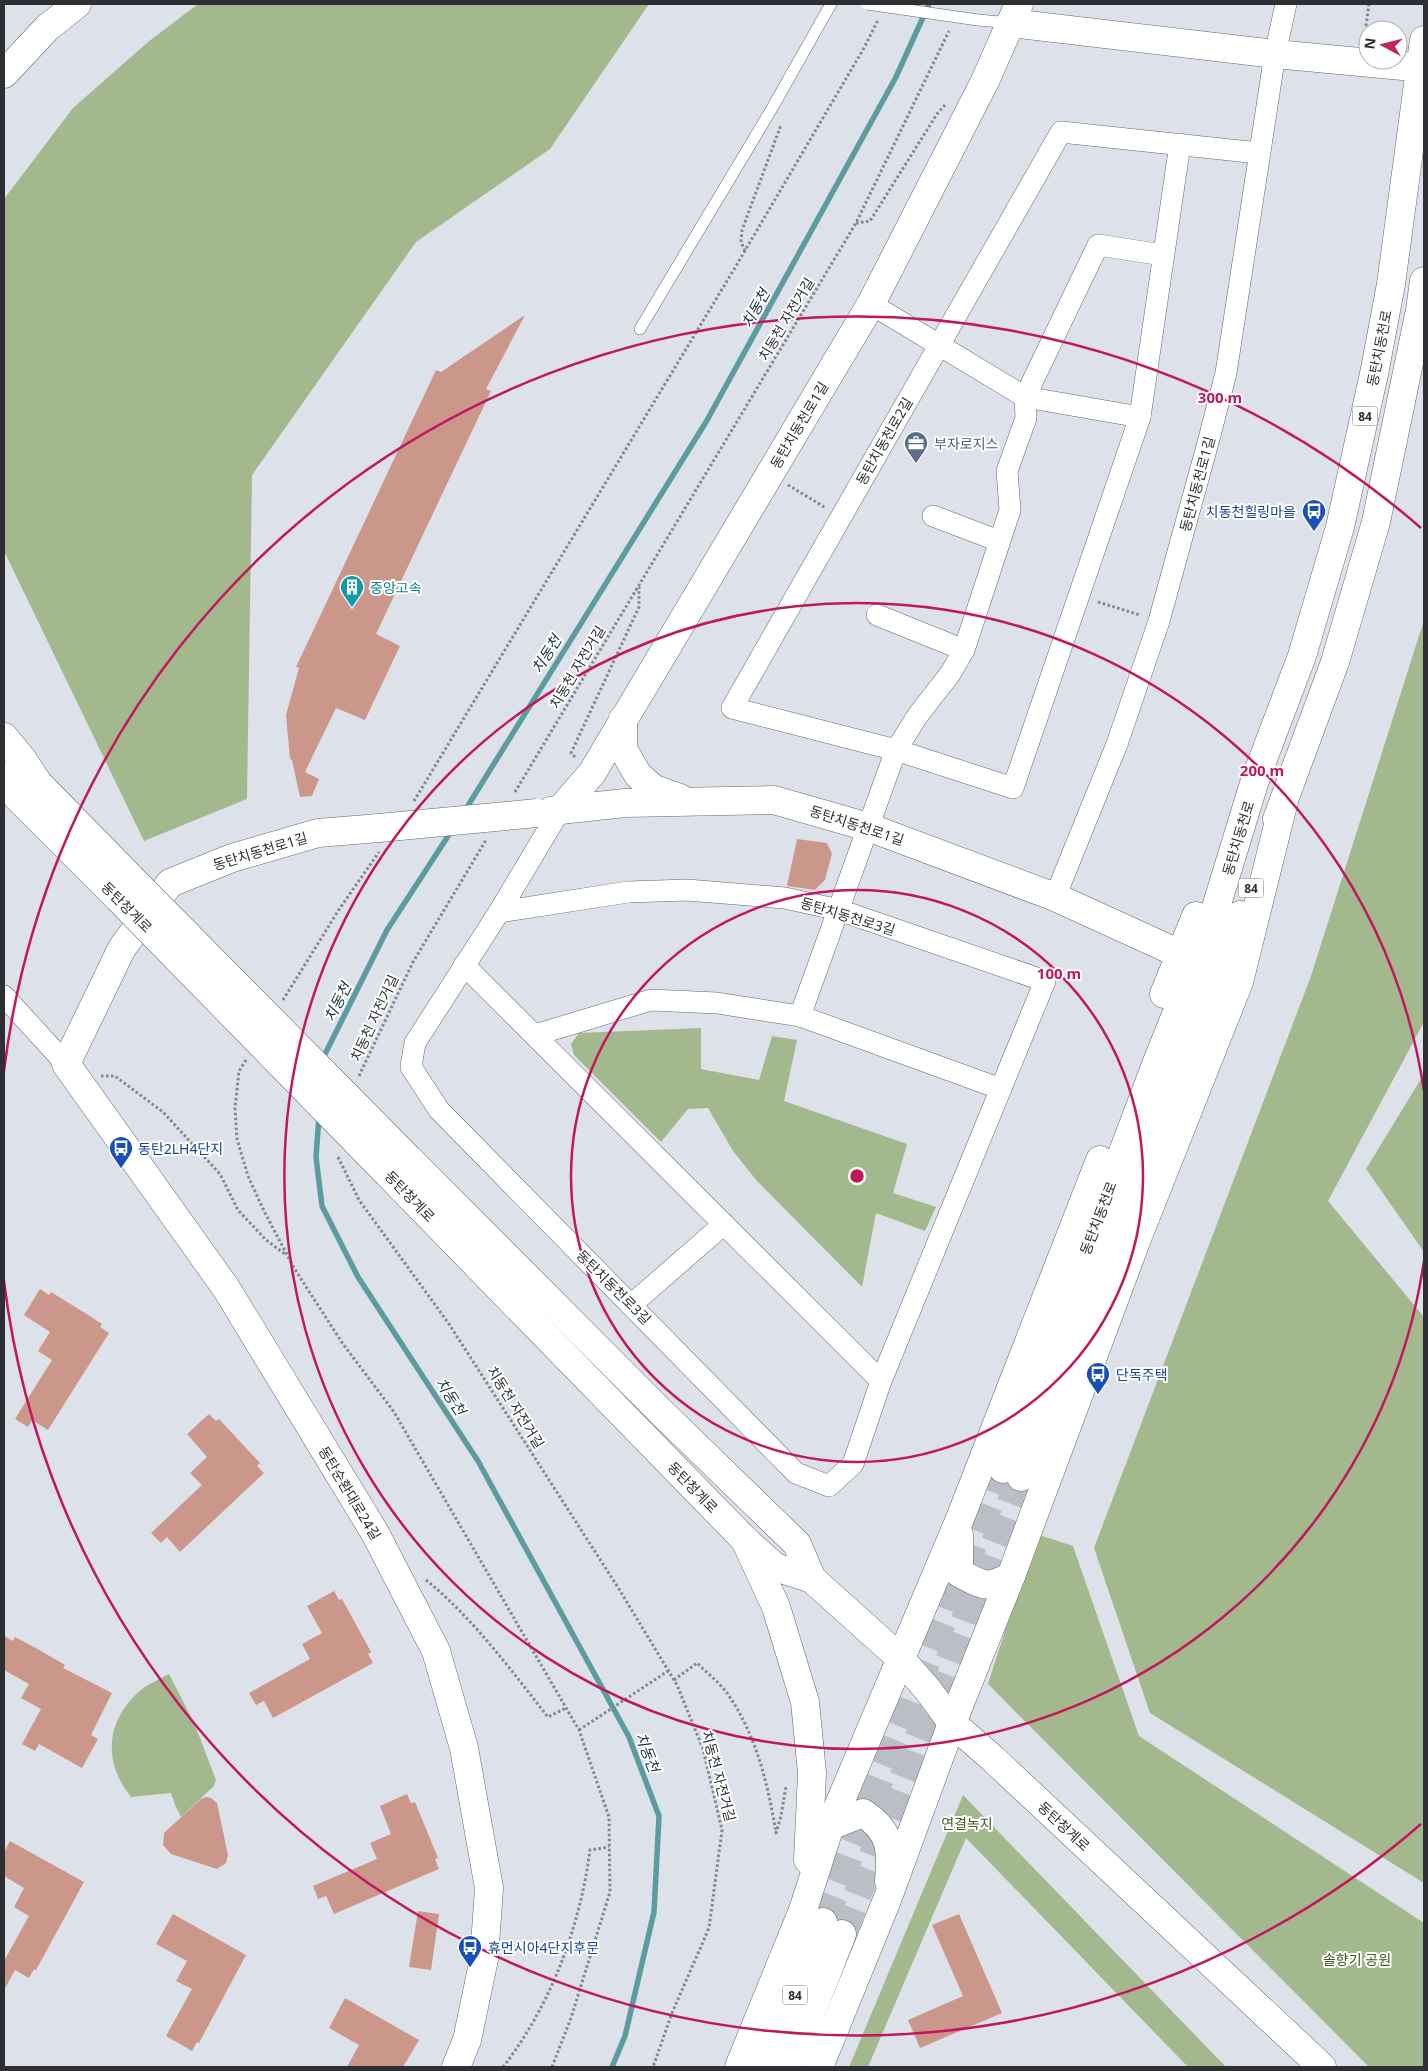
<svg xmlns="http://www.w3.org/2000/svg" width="1428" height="2071" font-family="'Noto Sans','Noto Sans KR',sans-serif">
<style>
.green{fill:#a3b98d}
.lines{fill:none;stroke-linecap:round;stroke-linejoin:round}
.stream{stroke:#5d9c9e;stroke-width:5.5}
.building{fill:#cb978b}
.primary-tunnel{stroke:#babec5;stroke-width:28;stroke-dasharray:28 14;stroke-linecap:butt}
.lane-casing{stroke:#63676d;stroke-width:12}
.street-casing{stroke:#63676d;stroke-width:22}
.secondary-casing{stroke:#63676d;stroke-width:29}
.primary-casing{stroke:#63676d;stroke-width:29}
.highway-casing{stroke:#63676d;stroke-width:29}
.path{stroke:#83868c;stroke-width:3;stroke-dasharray:2.5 2.5;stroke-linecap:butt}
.lane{stroke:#fff;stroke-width:11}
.street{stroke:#fff;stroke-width:21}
.secondary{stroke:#fff;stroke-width:28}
.primary{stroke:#fff;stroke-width:28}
.highway{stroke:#fff;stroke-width:28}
.lane-bridge-casing{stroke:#63676d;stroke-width:12;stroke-linecap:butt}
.secondary-bridge-casing{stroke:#63676d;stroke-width:29;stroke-linecap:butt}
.lane-bridge{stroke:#fff;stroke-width:11}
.secondary-bridge{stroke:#fff;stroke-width:28}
.ring{fill:none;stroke:#c2185b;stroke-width:2.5}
.labels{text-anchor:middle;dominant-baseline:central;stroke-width:4;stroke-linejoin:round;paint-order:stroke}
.shield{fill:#fff;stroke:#6c6d70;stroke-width:1}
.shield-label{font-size:12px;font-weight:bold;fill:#2d2f32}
.street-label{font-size:14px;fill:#2d2f32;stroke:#fff}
.service-label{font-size:14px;fill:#4e5e75;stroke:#fff;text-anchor:start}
.transit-label{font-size:14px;fill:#164399;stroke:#fff;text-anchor:start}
.culture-label{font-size:14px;fill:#0d838f;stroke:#fff;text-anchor:start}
.park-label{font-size:14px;fill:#405b1c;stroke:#fff}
.water-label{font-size:15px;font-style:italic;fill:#143435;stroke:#fff}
.centre{fill:#c2185b;stroke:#fff;stroke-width:2.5}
.ring-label{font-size:15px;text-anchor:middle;font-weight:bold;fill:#c2185b;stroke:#fff;stroke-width:4;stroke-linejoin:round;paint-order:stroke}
</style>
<rect width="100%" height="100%" fill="#dde2ea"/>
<g class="green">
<path d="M198,4h451l-99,145 -134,93 -164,233 -5,324 -103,42 -140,-290v-352l69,-91 75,-66z"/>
<path d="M1424,620v402l-96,179 96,116v566l-274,-170 -56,-165 217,-572z"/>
<path d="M701,1028v41l58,11 13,-44 25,4 -13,61 123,43 -14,49 43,14 -11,24 -49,-18 -14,74 -105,-106 -24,-30 -25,-43 -20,1 -27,33 -87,-87 -3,-11 8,-11z"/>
<path d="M1424,1074v178l-58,-83z"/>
<path d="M1036,1534l37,12 66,190 285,187v144h-55l-381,-383z"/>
<path d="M169,1674l26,51 21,55 -2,6 -33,31 -6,-12 -4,-12 -40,4c-29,-36 -25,-78 11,-108 8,-6 18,-10 27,-15z"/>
<path d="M963,1795l263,272h-38l-222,-229 -98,229h-19z"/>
</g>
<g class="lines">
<g class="stream">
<path d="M464,812l242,-390 190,-345 33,-73"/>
<path d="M324,1062v-6l63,-126 65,-100"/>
<path d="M319,1116l-3,41 6,49 36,71 120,184 151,276 30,79 -5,96 -29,124 -13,31"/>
</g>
</g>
<g class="building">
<path d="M525,315l-39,74 5,2 -115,243 24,12 -35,74 -29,-12 -31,64 14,7 -7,17 -12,1 -8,-37 -2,-1 -4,-44 13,-47 -3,-1 140,-297 5,2z"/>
<path d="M797,839l30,4 5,11 -7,26 -10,10 -28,-4z"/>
<path d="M40,1289l9,6 2,-3 34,21 17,11 -2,3 9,6 -61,97 -16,-10 -4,7 -13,-8 37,-59 -14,-9 12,-19 -26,-17z"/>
<path d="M209,1414l7,7 3,-2 14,15 27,29 -3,3 7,7 -84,79 -13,-15 -6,6 -10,-10 51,-48 -12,-12 17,-16 -20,-23z"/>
<path d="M334,1591l5,9 3,-1 29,53 -3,2 5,9 -100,55 -9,-17 -8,4 -7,-12 61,-34 -8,-15 20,-11 -15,-27z"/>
<path d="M4,1636l9,5 2,-4 19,10 31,18 -2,3 49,25 -21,42 7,4 -16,29 -43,-24 -4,7 -13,-7 19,-35 -20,-11 8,-14 -25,-14z"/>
<path d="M407,1794l4,9 4,-1 23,56 -3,1 4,10 -105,45 -8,-18 -8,3 -5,-13 64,-27 -7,-16 21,-9 -11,-28z"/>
<path d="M206,1797l5,1 6,5 11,52 -2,8 -9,6 -46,-15 -8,-9 1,-12 37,-34z"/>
<path d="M10,1841l74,41 -48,88 -2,-1 -5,9 -14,-8 -11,20v-29l25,-45 -15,-9 10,-19 -20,-12v-24z"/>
<path d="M418,1911l21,3 -8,56 -22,-3z"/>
<path d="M173,1914l73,41 -47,88 -2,-1 -5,9 -26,-15 26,-47 -16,-8 11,-20 -31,-17z"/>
<path d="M959,1914l43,99 -82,35 -12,-28 55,-24 -31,-71z"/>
<path d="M345,1998l74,42 -16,27h-56l12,-22 -30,-17z"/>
</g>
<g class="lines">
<g class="primary-tunnel">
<path d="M823,1922l180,-453"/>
<path d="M842,1934l179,-457"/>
</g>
<g class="lane-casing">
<g id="lane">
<path d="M978,20l33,3"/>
<path d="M640,329l131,-219 60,-106"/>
</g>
</g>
<g class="street-casing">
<g id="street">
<path d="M1180,144l-40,273 -127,371 -117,-38 -164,-42 329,-576 198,21"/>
<path d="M871,304l154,93 115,20"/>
<path d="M933,516l66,25"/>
<path d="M877,615l87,35"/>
<path d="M1055,897l62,-153 42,-123 50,-182 17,-66 49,-319 11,-50"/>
<path d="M499,912l129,-20 59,-2 98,8 54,12 206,71 -164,400 -28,83 -24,22 -33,-13 -357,-363 -28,-43 4,-24 84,-131 61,-102"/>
<path d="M464,965l417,416"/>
<path d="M4,996l62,68"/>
<path d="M800,1016l96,-266 22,-35 32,-41 14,-24 46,-140 -3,-39 19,-53 -1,-21 73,-152 65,10"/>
<path d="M535,1035l116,-35 66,3 83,13 201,73"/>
<path d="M631,1305l93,-81"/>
</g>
</g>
<g class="secondary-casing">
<g id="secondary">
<path d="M1011,23l264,31 149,14"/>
<path d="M623,719v30l15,26 16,14 26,9"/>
<path d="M38,783l93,95"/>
<path d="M18,798l101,101"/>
<path d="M560,810l32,-37 279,-469 114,-223 34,-77"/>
<path d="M551,811l74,-8 149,-3 94,27 187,70 125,57"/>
<path d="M379,828l-61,5 -86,25 -62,25 -48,65 -56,116 160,224 149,245 61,118 28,97 25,140 -5,71 -17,81 -11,27"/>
<path d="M408,1158l254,255 135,131 15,35"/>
<path d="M388,1174l357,366 30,27 37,12 88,79 28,32 24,33 39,34 331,310"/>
</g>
</g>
<g class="primary-casing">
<g id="primary">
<path d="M1277,819l58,-157 41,-140 44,-212 4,-29"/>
<path d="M1164,994l32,-78"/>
<path d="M1003,1469l154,-407 49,-122 49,-160 47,-124 38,-129 34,-153 17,-90 33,-244"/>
<path d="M1021,1477l219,-562"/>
<path d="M959,1535v38c24,12 27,17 52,3"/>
<path d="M745,1540l31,67 29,95 7,71 -4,87"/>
<path d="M830,1826l33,-13c28,18 29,37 26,68"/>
<path d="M739,2067l64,-157 27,-84 129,-305 141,-361"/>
<path d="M766,2067l57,-145"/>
<path d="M790,2067l52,-133"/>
<path d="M819,2067l68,-167 65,-177 59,-147 127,-340 101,-254 45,-181"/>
</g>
</g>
<g class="highway-casing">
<g id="highway">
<path d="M4,74l43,-46 30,-24"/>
<path d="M4,737l19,23 15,23"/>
<path d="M4,775l14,23"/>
</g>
</g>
<g class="path">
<path d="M1366,26l3,-22"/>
<path d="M856,223l14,-2 67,-107 8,-9"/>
<path d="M745,251l-4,-9 1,-12 39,-105"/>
<path d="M788,485l38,23"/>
<path d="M1098,602l42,13"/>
<path d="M575,757l-4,-4 68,-146v-20"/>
<path d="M515,792l341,-569 93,-192"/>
<path d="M414,801l319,-530 131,-223 14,-28"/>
<path d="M283,1000l57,-92 39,-56"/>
<path d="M246,1060l-7,11 -4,37 2,31 11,37 16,35 30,57 49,76 51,68 185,318 30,87 1,75 -39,126 -19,49"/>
<path d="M101,1076h14l48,36 57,62 18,36 28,30 20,15"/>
<path d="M359,1076l54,-114 73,-122"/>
<path d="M338,1157l21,43 90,124 170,265 58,96 26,64 19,81 -13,98 -37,85 -19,54"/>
<path d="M426,1580c47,38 84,89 122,137l18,-9"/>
<path d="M674,1680l23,-17c9,9 22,19 30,30 29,41 41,91 49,140l5,-17 5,-30"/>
<path d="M579,1730l89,-59"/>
<path d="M503,2067c48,-62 77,-140 87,-217l19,-3"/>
</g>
<use href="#lane" class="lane"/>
<use href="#street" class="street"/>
<use href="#secondary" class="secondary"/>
<use href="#primary" class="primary"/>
<use href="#highway" class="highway"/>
<g class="lane-bridge-casing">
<path id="lane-bridge" d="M867,4l111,16"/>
</g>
<g class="secondary-bridge-casing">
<g id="secondary-bridge">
<path d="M379,828l158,-15"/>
<path d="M131,878l277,280"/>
<path d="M119,899l269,275"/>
</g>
</g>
<use href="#lane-bridge" class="lane-bridge"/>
<use href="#secondary-bridge" class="secondary-bridge"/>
</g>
<g class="ring">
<circle cx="857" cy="1176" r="286"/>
<path d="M1424 1261A573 573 0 1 1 1424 1091"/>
<path d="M1421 1824A859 859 0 0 1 4 1281M4 1071A859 859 0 0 1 1421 528"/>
</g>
<defs>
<g id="office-pin" transform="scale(1.25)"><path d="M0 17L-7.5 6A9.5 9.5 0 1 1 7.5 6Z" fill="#5c6f8a" stroke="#fff"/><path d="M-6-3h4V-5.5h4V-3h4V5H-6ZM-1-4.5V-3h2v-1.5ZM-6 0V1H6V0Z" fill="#fff"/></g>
<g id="bus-pin" transform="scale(1.25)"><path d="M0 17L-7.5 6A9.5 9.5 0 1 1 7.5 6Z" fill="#1a4fb4" stroke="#fff"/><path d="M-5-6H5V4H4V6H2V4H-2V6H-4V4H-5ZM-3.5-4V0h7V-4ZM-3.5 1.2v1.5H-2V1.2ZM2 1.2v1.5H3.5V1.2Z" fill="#fff"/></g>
<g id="building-pin" transform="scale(1.25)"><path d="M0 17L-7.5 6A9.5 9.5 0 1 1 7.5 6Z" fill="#0f9aa8" stroke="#fff"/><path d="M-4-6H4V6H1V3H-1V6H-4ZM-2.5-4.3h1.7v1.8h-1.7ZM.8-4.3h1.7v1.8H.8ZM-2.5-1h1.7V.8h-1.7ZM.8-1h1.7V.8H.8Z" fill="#fff"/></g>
</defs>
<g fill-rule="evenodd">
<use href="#office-pin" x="916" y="443"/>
<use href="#bus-pin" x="1314" y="511"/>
<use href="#building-pin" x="352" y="587"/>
<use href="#bus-pin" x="121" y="1148"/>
<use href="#bus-pin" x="1098" y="1374"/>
<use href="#bus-pin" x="470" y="1947"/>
</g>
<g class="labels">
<g class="shield">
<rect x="1352.5" y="406.5" width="25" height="19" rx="4"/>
<rect x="1238.5" y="878.5" width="25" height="19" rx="4"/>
<rect x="782.5" y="1985.5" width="25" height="19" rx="4"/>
</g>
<g class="shield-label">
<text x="1365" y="416">84</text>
<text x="1251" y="888">84</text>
<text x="795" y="1995">84</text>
</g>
<g class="street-label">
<text transform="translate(786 319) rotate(-59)">치동천 자전거길</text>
<text transform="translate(1379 348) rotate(-79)">동탄치동천로</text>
<text transform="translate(799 425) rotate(-59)">동탄치동천로1길</text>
<text transform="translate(884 441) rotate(-60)">동탄치동천로2길</text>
<text transform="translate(1197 484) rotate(-75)">동탄치동천로1길</text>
<text transform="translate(577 667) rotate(-59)">치동천 자전거길</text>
<text transform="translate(857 825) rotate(18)">동탄치동천로1길</text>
<text transform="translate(1238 838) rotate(-73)">동탄치동천로</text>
<text transform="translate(260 851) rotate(-17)">동탄치동천로1길</text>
<text transform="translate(127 907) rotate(45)">동탄청계로</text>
<text transform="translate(848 916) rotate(17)">동탄치동천로3길</text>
<text transform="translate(374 1018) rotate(-65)">치동천 자전거길</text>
<text transform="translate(410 1196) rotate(46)">동탄청계로</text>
<text transform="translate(1098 1218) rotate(-69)">동탄치동천로</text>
<text transform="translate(614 1287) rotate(45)">동탄치동천로3길</text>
<text transform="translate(516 1407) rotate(58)">치동천 자전거길</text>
<text transform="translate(693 1487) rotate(46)">동탄청계로</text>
<text transform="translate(350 1493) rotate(59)">동탄순환대로24길</text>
<text transform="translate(719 1776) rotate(75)">치동천 자전거길</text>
<text transform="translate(1064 1826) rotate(43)">동탄청계로</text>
</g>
<g class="service-label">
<text x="934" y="443">부자로지스</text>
</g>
<g class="transit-label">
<text x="1296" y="511" text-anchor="end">치동천힐링마을</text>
<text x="138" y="1148">동탄2LH4단지</text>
<text x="1116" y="1374">단독주택</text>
<text x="488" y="1947">휴먼시아4단지후문</text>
</g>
<g class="culture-label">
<text x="370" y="587">중앙고속</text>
</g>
<g class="park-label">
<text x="967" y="1823">연결녹지</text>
<text x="1357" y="1959">솔향기 공원</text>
</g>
<g class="water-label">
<text transform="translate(755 308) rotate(-61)">치동천</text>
<text transform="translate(546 654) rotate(-58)">치동천</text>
<text transform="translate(337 1002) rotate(-63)">치동천</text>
<text transform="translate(451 1396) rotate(57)">치동천</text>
<text transform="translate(648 1752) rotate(69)">치동천</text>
</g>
</g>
<circle cx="857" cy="1176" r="8" class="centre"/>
<g class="ring-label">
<text x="1220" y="403">300 m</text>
<text x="1262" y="776">200 m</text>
<text x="1059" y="979">100 m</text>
</g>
<rect width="1428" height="2071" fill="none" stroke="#2d2f32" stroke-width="10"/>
<g transform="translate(1383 45) rotate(277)"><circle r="24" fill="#ffffff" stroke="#abacad"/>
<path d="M0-4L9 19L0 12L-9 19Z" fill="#ba2a54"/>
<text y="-8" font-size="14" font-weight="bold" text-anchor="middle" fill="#2d2f32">N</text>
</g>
</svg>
